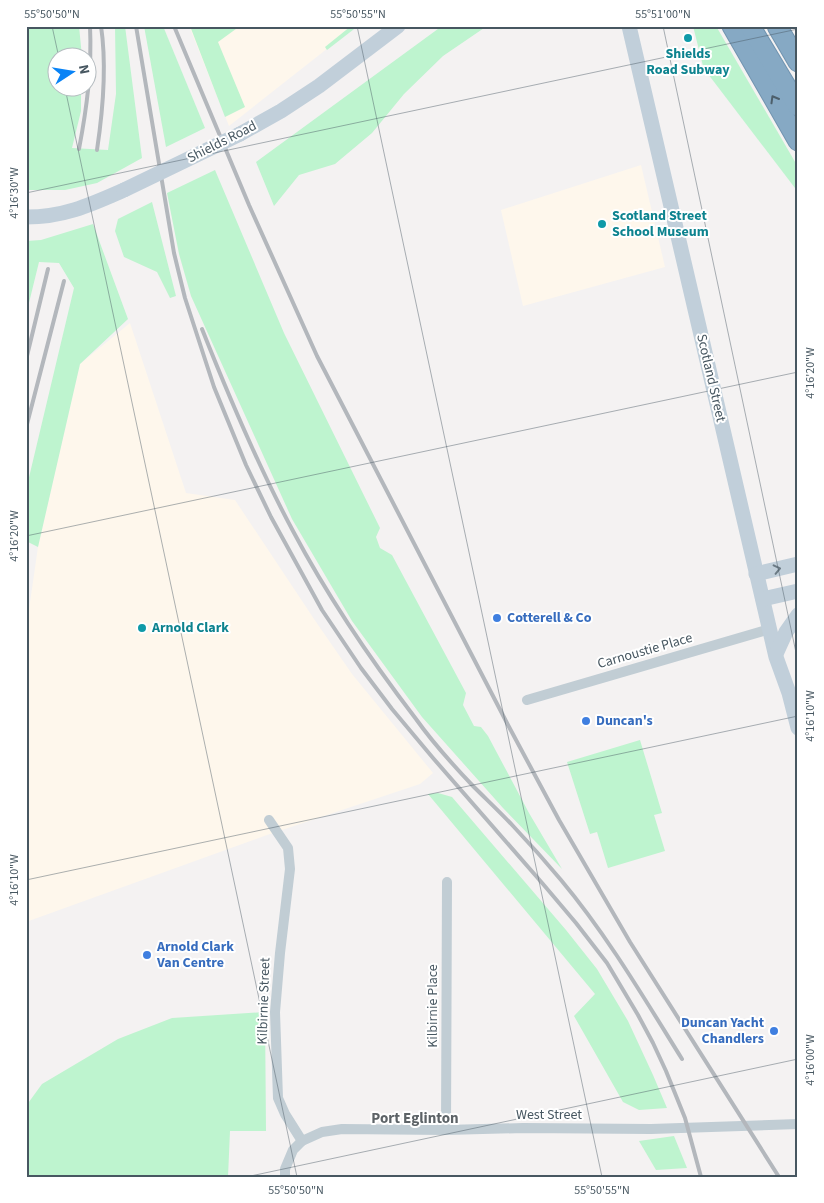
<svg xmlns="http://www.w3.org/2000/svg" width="824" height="1203" font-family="'Source Sans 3',sans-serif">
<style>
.commercial{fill:#fef7ec}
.green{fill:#bef4cf}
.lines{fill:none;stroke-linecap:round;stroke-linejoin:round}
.highway-casing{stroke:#7194b0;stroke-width:21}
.street{stroke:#c1cdd4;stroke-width:10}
.secondary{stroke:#c1cfda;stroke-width:15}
.highway{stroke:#86a9c4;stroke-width:19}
.rail{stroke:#b3b7bc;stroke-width:4}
.secondary-bridge{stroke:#c1cfda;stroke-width:15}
.oneway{stroke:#4d5f6b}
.oneway2{stroke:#6c7b85}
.ticks{fill:none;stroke:#475761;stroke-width:1;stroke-opacity:0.45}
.culture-dot{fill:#0f9aa8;stroke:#fff;stroke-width:2}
.shop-dot{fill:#3f7fe0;stroke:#fff;stroke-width:2}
.labels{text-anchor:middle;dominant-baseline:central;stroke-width:4;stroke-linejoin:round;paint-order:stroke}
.culture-label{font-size:14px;font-weight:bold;fill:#0d838f;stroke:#fff;text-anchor:start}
.street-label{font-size:14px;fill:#475761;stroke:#fff}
.shop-label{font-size:14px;font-weight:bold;fill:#366cbe;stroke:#fff;text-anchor:start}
.neighbourhood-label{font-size:15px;font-weight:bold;fill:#5d6367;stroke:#fff}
.neatline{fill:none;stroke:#475761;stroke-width:2}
.ticks-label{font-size:12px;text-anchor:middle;fill:#475761}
</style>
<rect width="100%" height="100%" fill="#f4f2f2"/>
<g class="commercial">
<path d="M189,26h167l-127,100z"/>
<path d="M641,165l24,102 -142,39 -22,-96z"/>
<path d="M130,323l56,170 49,7 79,119 38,55 81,99 -13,11 -153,51 -241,87v-292l12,-83 42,-183z"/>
</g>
<g class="green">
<path d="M26,26h53l3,31 -24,1v30h23v23l-9,37 36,2 8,-56 -1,-68h10l17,132 -45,25 -32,7h-39z"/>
<path d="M144,26h19l42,102 -39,19z"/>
<path d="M190,26h50l-22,16 27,65 -20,10z"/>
<path d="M351,26h7l-31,24 -2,-3z"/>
<path d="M442,26h45l-44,30 -39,38 -32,39 -37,31 -36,11 -25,31 -18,-44z"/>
<path d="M693,26h23l82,141v25l-90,-118 -5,-8z"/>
<path d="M215,170l69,163 96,195 -4,9 4,11 12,7 74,138 -3,12 11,21 7,1 7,9 41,77 33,56 -59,-61 -81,-91 -70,-96 -60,-102 -101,-223 -12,-42 -12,-61z"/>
<path d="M152,202l24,94 -6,2 -13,-26 -33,-15 -9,-26 3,-12z"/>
<path d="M93,224l35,95 -48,45 -42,183 -12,-6v-51l48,-202 -15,-25 -20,-1 -13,53v-74l15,-1z"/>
<path d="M640,740l22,73 -8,2 11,36 -57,17 -11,-36 -7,2 -23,-72z"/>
<path d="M438,793l14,4 114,133 31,39 31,52 25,54 14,33 -28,2 -16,-8 -49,-86 21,-22 -167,-200z"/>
<path d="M265,1012l1,119h-36l-2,46h-202v-71l16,-22 76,-45 54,-21z"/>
<path d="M674,1136l13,32 -31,2 -17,-29z"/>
</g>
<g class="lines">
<g class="highway-casing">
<g id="highway">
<path d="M732,26l66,115"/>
<path d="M750,26l48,80"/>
<path d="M777,26l21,36"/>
</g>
</g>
<g class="street">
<path d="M527,700l243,-71"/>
<path d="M269,820l19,28 2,21 -10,84 -5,59 3,86 7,16 17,27"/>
<path d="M446,1130l1,-248"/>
<path d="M285,1177v-8l8,-19 9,-9 20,-9 20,-3 104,1 77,-2 128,1 147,-5"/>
</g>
<g class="secondary">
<path d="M629,26l147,631 13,36 9,35"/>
<path d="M240,134l41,-23 38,-25 79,-60"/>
<path d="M26,217c38,0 64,-12 98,-27"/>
<path d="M756,574l42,-10"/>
<path d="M763,599l35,-8"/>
<path d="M776,654l10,-22 12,-17"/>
</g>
<use href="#highway" class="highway"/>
<g class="rail">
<path d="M136,26l38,227 11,45 29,89 32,78 25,52 51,93 39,58 31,41 41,49 110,126 33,39 31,40 31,52 15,28 13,28 19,47 16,59"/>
<path d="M174,26l75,179 68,151 191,369 51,95 71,122 149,235"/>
<path d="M79,149c8,-42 13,-80 11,-123"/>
<path d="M97,150c6,-40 10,-84 4,-124"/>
<path d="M202,329c27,68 56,137 91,202 35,66 77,128 123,188 17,24 37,46 57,67 14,14 28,27 41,41 16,17 32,35 47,53 46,55 83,118 121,179"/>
<path d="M26,360l22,-91"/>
<path d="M26,428l38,-147"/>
</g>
<path class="secondary-bridge" d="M124,190l116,-56"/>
</g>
<defs><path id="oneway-chevron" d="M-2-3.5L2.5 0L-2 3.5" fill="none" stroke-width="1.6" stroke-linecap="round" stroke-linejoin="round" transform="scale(1.25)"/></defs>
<use class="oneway" href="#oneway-chevron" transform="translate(774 99) rotate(-120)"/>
<use class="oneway2" href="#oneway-chevron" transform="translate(777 569) rotate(-13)"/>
<path class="ticks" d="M52,26l7,32M357,26l245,1151M663,26l135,636M65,88l232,1089M26,193l772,-164M26,536l772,-164M26,880l772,-164M246,1177l552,-118"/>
<g class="culture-dot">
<circle cx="688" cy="38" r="5"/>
<circle cx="602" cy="224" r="5"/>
<circle cx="142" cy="628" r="5"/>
</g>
<g class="shop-dot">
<circle cx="497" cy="618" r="5"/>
<circle cx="586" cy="721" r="5"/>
<circle cx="147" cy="955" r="5"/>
<circle cx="774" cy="1031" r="5"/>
</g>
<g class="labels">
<g class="culture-label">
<text x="688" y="54" text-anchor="middle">Shields<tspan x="688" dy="16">Road Subway</tspan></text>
<text x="612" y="216">Scotland Street<tspan x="612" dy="16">School Museum</tspan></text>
<text x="152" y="628">Arnold Clark</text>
</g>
<g class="street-label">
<text transform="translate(222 142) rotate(-27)">Shields Road</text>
<text transform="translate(711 378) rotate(77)">Scotland Street</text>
<text transform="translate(645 651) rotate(-16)">Carnoustie Place</text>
<text transform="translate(264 1001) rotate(-88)">Kilbirnie Street</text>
<text transform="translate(433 1006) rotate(-90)">Kilbirnie Place</text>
<text x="549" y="1115">West Street</text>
</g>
<g class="shop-label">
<text x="507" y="618">Cotterell &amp; Co</text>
<text x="596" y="721">Duncan's</text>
<text x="157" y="947">Arnold Clark<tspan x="157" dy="16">Van Centre</tspan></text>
<text x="764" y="1023" text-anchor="end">Duncan Yacht<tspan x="764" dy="16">Chandlers</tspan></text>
</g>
<g class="neighbourhood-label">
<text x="415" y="1118">Port Eglinton</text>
</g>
</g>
<rect width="824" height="1203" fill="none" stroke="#ffffff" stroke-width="55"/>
<g transform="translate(72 72) rotate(78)"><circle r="24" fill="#ffffff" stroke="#b5bcc0"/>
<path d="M0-4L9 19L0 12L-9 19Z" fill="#0983f6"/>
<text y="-8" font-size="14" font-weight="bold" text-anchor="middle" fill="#475761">N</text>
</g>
<rect x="28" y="28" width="768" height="1148" class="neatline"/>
<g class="ticks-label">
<text x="52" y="18">55°50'50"N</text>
<text x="358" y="18">55°50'55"N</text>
<text x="663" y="18">55°51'00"N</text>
<text transform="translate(14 193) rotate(-90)" y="4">4°16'30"W</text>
<text transform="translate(810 373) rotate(-90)" y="4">4°16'20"W</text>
<text transform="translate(14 536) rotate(-90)" y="4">4°16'20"W</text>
<text transform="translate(810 716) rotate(-90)" y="4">4°16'10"W</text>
<text transform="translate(14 880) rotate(-90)" y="4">4°16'10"W</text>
<text transform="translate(810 1060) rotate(-90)" y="4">4°16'00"W</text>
<text x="296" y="1194">55°50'50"N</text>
<text x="602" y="1194">55°50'55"N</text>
</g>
</svg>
